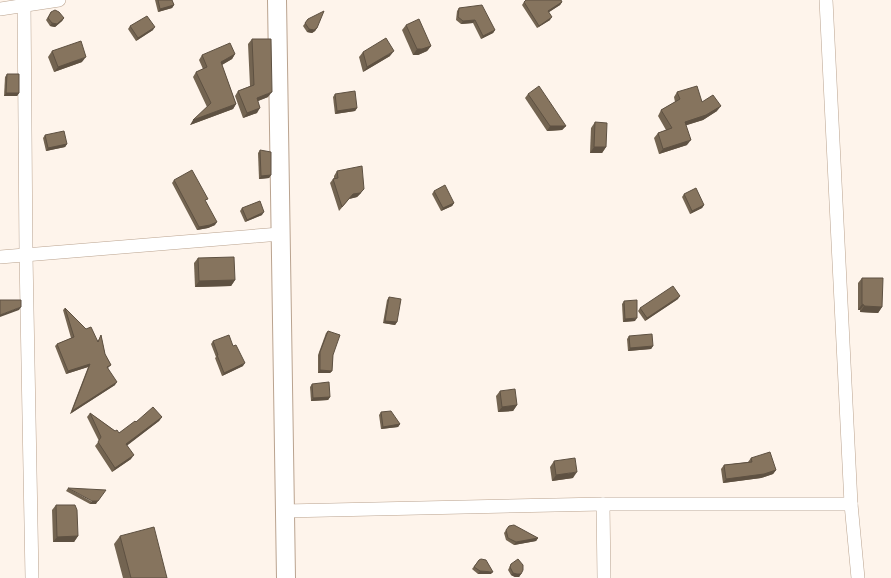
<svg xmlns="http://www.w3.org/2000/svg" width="891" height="578" font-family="Quicksand,sans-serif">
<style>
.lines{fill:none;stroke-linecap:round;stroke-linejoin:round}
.street-casing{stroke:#baa38f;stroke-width:14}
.secondary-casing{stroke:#baa38f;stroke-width:20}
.street{stroke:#fff;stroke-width:13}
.secondary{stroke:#fff;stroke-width:18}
.wall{fill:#736451}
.shaded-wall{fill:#5e5142}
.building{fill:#86745e;stroke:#5e5142}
</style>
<rect width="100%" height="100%" fill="#fef4eb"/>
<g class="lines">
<g class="street-casing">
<g id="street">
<path d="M24,0l2,255 6,323"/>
<path d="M826,0l25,504 7,74"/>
<path d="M0,9l59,-9"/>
<path d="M0,257l280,-23"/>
<path d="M603,504l1,74"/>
<path d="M285,511l318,-7h248"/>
</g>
</g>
<g class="secondary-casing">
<path id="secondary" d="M277,0l9,578"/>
</g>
<use href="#street" class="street"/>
<use href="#secondary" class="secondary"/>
</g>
<g class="wall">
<path d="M155,0h17l2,5 -2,3 -14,4z"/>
<path d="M524,2h38l-2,3 -11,7 1,8 -13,8 -15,-23z"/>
<path d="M459,8l36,22 -2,3 -12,6 -8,-16 -12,1 -5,-4 1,-9z"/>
<path d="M51,12l13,6 -2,3 -7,6 -5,-1 -4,-6z"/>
<path d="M308,19l9,9 -2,3 -3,2 -5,-1 -4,-6z"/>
<path d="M406,25l25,21 -4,5 -9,4h-5l-11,-25z"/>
<path d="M130,26l23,4 -17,11 -8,-12z"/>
<path d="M252,39l16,58 -10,4 -1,12 -14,5 -8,-22 3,-5 12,-5 -2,-42z"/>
<path d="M52,51l30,11 -28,10 -6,-15z"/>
<path d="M363,52l27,4 -27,16 -4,-15z"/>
<path d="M235,54l-3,5 -10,6 14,39 -3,5 -43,16 17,-18 -14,-30 3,-5 7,-3 -4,-9 3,-5z"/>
<path d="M7,74l12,19 -2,3h-13l1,-19z"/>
<path d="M677,92l25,10 15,9 -14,9 -17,5 1,20 -28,9 -5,-16 4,-5 8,-3 -8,-14 3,-6 14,-8 -1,-5z"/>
<path d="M335,94l22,14 -2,3 -20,3 -2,-17z"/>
<path d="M528,94l38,32 -4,4 -15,1 -22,-33z"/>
<path d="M595,122l11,25 -4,6h-12l1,-25z"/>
<path d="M45,135l22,9 -2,3 -19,4 -3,-13z"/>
<path d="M260,150l11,25 -2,3 -10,1 -1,-26z"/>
<path d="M337,171l24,22 -4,4 -8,2 -10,12 -9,-28 3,-4 1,-1v-2z"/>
<path d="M174,180l32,22 9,23 -7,3 -11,2 -25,-47z"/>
<path d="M434,191l20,12 -2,3 -11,5 -9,-17z"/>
<path d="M684,194l20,11 -2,3 -12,6 -8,-17z"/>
<path d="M242,208l20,7 -17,7 -5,-11z"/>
<path d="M198,258l37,22 -4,6 -36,1 -1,-24z"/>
<path d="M862,278l20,29 -4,6 -18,-1v-2h-2v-27z"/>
<path d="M389,297l8,25 -2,3 -12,-2 4,-23z"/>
<path d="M678,299l-33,22 -7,-10 2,-3z"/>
<path d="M624,301l11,20 -12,1 -1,-18z"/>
<path d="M65,308l33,33 3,-6 4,19 6,11 -3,3 7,17 -45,29 18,-47 -22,7 -11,-28 2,-2 14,-6 -8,-28z"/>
<path d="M328,331l5,24 -1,16 -2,2h-12v-18l8,-22z"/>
<path d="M629,336l24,10 -2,3 -23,2 -1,-12z"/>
<path d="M213,341l20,5 10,20 -21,10 -7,-18 1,-1 -5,-13z"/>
<path d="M312,384l18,13 -2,3 -17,1 -1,-14z"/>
<path d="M500,391l17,14 -4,6 -15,1 -2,-16z"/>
<path d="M381,412l19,12 -2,3 -17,2 -2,-14z"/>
<path d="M90,413l25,18 4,2 17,-11 26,-5 -3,4 -32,24 4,14 -19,13 -17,-26 4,-5 -12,-24z"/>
<path d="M751,458l25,12 -3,4 -12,4 -38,5 -2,-14 3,-4 24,-3z"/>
<path d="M554,461l19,17 -21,3 -2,-14z"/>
<path d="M68,488l28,16h-6l-24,-13z"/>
<path d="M56,505l22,31 -4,6h-21l-1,-32z"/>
<path d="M509,526l29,12 -2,3 -22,4 -8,-5 -2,-7z"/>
<path d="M120,536l47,42h-44l-9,-34z"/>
<path d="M479,560l12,14h-13l-6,-5z"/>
<path d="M511,564l10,10 -2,3h-4l-4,-2 -3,-5z"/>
</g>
<g class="shaded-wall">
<path d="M562,2l-2,3 -14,9 2,-3z"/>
<path d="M174,5l-2,3 -14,4 2,-3z"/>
<path d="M552,17l-2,3 -13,8 2,-2z"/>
<path d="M64,18l-2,3 -7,6 -5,-1 2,-3z"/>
<path d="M475,20l-2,3 -12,1 2,-3z"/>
<path d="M155,27l-2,3 -17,11 2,-3z"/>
<path d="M317,28l-2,3 -3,2 -5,-1 2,-3z"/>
<path d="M495,30l-2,3 -12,6 2,-3z"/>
<path d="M431,46l-4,5 -9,4h-5l4,-6z"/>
<path d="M394,51l-4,5 -27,16 4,-5z"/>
<path d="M235,54l-3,5 -14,8 3,-5z"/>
<path d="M86,57l-4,5 -28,10 4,-5z"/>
<path d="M272,92l-4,5 -15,6 4,-5z"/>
<path d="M6,93h13l-2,3h-13z"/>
<path d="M236,104l-3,5 -43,16 3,-5z"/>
<path d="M721,106l-4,5 -14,9 -22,7 4,-5z"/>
<path d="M260,108l-3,5 -14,5 4,-5z"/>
<path d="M357,108l-2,3 -20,3 2,-3z"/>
<path d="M550,126h16l-4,4 -15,1z"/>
<path d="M691,140l-4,5 -28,9 4,-5z"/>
<path d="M67,144l-2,3 -19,4 2,-3z"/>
<path d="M594,147h12l-4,6h-12z"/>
<path d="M271,175l-2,3 -10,1 2,-3z"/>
<path d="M364,189l-3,4 -4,4 -8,2 -10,12 14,-17z"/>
<path d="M454,203l-2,3 -11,5 2,-3z"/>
<path d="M704,205l-2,3 -12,6 2,-3z"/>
<path d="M264,212l-2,3 -17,7 2,-2z"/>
<path d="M217,222l-2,3 -7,3 -11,2 2,-3z"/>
<path d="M235,280l-4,6 -36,1 4,-6z"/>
<path d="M680,296l-2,3 -33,22 2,-3z"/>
<path d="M862,304l2,1 -4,5h-2z"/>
<path d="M864,306l18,1 -4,6 -18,-1z"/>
<path d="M21,307l-2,3 -19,7v-2z"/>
<path d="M637,318l-2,3 -12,1 2,-3z"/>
<path d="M385,321l12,1 -2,3 -12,-2z"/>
<path d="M653,346l-2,3 -23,2 2,-3z"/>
<path d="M245,363l-2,3 -21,10 2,-3z"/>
<path d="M90,364l-2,3 -22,7 2,-3z"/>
<path d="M320,370l12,1 -2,2h-12z"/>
<path d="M117,382l-2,3 -45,29 2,-3z"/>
<path d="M330,397l-2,3 -17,1 2,-3z"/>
<path d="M517,405l-4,6 -15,1 4,-5z"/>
<path d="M162,417l-3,4 -35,27 2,-4z"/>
<path d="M400,424l-2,3 -17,2 2,-2z"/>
<path d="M134,455l-3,4 -19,13 3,-4z"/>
<path d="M776,470l-3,4 -12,4 -38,5 3,-4z"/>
<path d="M577,472l-4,6 -21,3 4,-6z"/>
<path d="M92,501h6l-2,3h-6z"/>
<path d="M78,536l-4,6h-21l4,-5z"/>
<path d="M538,538l-2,3 -22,4 2,-3z"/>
<path d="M480,571l13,1 -2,2h-13z"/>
<path d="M513,573l8,1 -2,3h-4l-4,-2z"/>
</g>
<g class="building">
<path d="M158,0h14l2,5 -14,4z"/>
<path d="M526,0h35l1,2 -14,9 4,6 -13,9 -15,-24z"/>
<path d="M482,5l13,25 -12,6 -8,-16 -12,1 -5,-4 1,-9z"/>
<path d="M55,10l4,2 5,6 -7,6 -5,-1 -4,-5 3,-6z"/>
<path d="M324,11l-7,17 -3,2 -5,-1 -4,-6 3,-4z"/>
<path d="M147,16l8,11 -17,11 -8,-12z"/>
<path d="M419,19l12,27 -9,3h-5l-11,-24z"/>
<path d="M386,38l8,13 -27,16 -4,-15z"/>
<path d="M252,39h19l1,53 -15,6 3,10 -13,5 -9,-22 16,-6z"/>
<path d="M81,41l5,16 -28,10 -6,-16z"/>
<path d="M230,43l5,11 -14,8 15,42 -43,16 18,-17 -15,-31 11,-5 -5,-12z"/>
<path d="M7,74h12v19h-13z"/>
<path d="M539,86l27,40h-16l-22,-32z"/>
<path d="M697,86l5,16 11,-7 8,11 -15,9 -21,7 6,18 -28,9 -5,-16 14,-5 -11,-18 19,-11 -3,-7z"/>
<path d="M355,91l2,17 -20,3 -2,-17z"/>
<path d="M595,122l12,1 -1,24h-12z"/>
<path d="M64,131l3,13 -19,4 -3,-13z"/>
<path d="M260,150l11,2v23l-10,1z"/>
<path d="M362,166l2,23 -4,4 -7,1 -11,13 -9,-28 5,-1 -1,-7z"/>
<path d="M192,170l16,29 -3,1 12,22 -7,3 -11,2 -25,-47z"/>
<path d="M445,185l9,18 -11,5 -9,-17z"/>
<path d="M696,188l8,17 -12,6 -8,-17z"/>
<path d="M260,201l4,11 -17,8 -5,-12z"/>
<path d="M234,257l1,23 -36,1 -1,-23z"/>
<path d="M862,278h21l-1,29 -18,-1v-1l-2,-1z"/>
<path d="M673,286l7,10 -33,22 -7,-10z"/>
<path d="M389,297l12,2 -4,23 -12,-1z"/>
<path d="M0,300h21v7l-21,8z"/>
<path d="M637,300v18l-12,1 -1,-18z"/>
<path d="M65,308l21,21 5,-2 7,15 3,-7 4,19 6,11 -4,2 10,15 -45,29 18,-47 -22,7 -11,-27 17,-7z"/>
<path d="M328,331l12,4 -7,20 -1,16 -12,-1v-18z"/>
<path d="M652,334l1,12 -23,2 -1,-12z"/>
<path d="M229,335l4,11 3,-1 9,18 -21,10 -7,-18h1l-5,-14z"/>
<path d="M329,382l1,15 -17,1 -1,-14z"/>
<path d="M515,389l2,16 -15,2 -2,-16z"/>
<path d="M153,407l9,10 -36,27 8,11 -19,13 -17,-26 3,-5 -11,-24 25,18 2,-1 2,3 16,-12 1,1z"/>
<path d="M391,411l9,13 -17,3 -2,-15z"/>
<path d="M770,452l6,18 -12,4 -38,5 -2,-14 28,-3 -1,-4z"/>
<path d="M575,458l2,14 -21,3 -2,-14z"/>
<path d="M68,488l38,2 -8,11h-6z"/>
<path d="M56,505h19l2,5 1,26 -21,1z"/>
<path d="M514,525l24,13 -22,4 -8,-4 -2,-8 3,-4z"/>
<path d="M154,527l13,51h-36l-11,-42z"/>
<path d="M481,559l5,1 7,12 -13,-1 -6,-4 5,-7z"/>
<path d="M518,559l5,6v5l-2,4h-4l-4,-1 -3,-6 1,-3z"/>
</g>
</svg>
